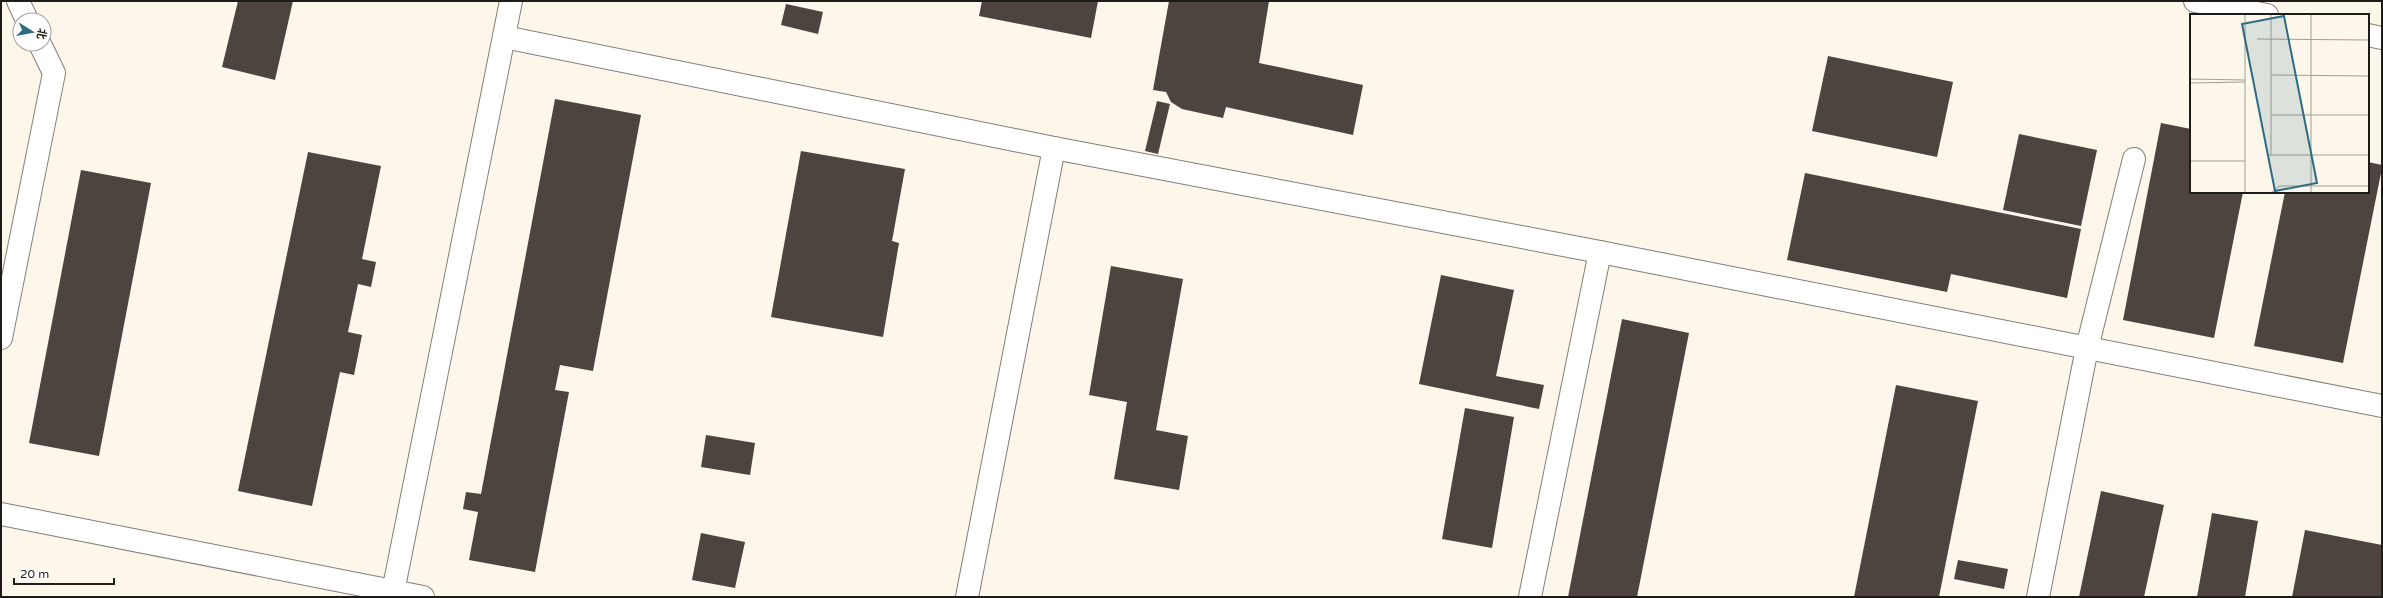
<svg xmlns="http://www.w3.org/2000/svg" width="2383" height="598" font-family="'Varela Round','Noto Sans SC',sans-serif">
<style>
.building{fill:#4e443f}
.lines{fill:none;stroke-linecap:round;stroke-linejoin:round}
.minor-casing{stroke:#847e75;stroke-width:24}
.tertiary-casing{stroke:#847e75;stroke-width:24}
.minor{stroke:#fff;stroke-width:22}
.tertiary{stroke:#fff;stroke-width:22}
.inset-road{fill:none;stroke:#a39f97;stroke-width:1}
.view{fill:#2d6c81;fill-opacity:0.15;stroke:#2d6c81;stroke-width:2}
.inset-edge{fill:none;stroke:#1e1c18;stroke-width:2}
</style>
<rect width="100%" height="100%" fill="#fcf6eb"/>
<g class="building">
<path d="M238,1h55l-18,79 -53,-13z"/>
<path d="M982,1h116l-7,37 -112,-22z"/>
<path d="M1169,1h100l-10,62 104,22 -10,50 -127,-28 -3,11 -41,-9 -11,-7 -5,-10 -13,-2z"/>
<path d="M786,4l37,8 -5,22 -37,-9z"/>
<path d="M1828,56l125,26 -16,75 -125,-26z"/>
<path d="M555,99l86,16 -48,256 -33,-6 -5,25 14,2 -34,180 -66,-12 9,-48 -15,-3 3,-17 15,2z"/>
<path d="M1157,101l13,3 -12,50 -13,-3z"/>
<path d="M2161,123l30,6v63h52l-29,146 -91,-18z"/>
<path d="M2019,134l78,16 -16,76 -78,-16z"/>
<path d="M801,151l104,18 -13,72 7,2 -16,94 -112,-20z"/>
<path d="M308,152l73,14 -19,93 14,3 -5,25 -13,-3 -10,48 14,3 -8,40 -14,-3 -28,134 -74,-15z"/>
<path d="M2368,162l14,3v3l-39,195 -89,-17 31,-154h83z"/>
<path d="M81,170l70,13 -52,273 -70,-13z"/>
<path d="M1805,173l276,56 -14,69 -116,-24 -4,18 -160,-32z"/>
<path d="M1111,266l72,13 -27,151 32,6 -9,54 -65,-11 13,-77 -38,-7z"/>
<path d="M1441,275l73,15 -18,86 48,9 -5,24 -120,-25z"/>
<path d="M1622,319l67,14 -52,264h-69z"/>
<path d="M1896,385l82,16 -39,196h-85z"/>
<path d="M1465,408l49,9 -22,131 -50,-9z"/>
<path d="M706,435l49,8 -5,32 -49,-8z"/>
<path d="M2101,491l63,14 -20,92h-65z"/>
<path d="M2212,513l46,8 -13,76h-48z"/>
<path d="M2305,530l77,15v52h-90z"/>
<path d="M701,533l44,9 -10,46 -43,-8z"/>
<path d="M1958,560l50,9 -4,20 -50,-10z"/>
</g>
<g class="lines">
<g class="minor-casing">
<g id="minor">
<path d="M18,1l9,19"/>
<path d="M504,37l550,111 546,104 782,154"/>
<path d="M1,338l53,-265 -14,-29"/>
<path d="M1,514l422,83"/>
<path d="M392,597l119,-596"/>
<path d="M967,597l87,-449"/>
<path d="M1530,597l70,-345"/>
<path d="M2038,597l49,-249 47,-189"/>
</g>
</g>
<g class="tertiary-casing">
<g id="tertiary">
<path d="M2195,1l72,14"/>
<path d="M2368,35l14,3"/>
</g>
</g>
<use href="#minor" class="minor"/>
<use href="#tertiary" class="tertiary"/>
</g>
<g transform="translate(2190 14)">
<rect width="179" height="179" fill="#fcf6eb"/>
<path class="inset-road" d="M67,25l112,1M81,61l98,1M0,65l55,1M0,69l55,-1M81,101h98M77,141h102M81,141v-141M0,147h55M55,179v-179M81,179l8,-7h90M121,179v-179"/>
<path class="view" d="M94,2l33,167 -42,8 -33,-167z"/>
<rect width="179" height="179" class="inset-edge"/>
</g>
<rect width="2383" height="598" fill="none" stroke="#1e1c18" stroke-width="4"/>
<g transform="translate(32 32) rotate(101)"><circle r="19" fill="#ffffff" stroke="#a5a4a3"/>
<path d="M0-3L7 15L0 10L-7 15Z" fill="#2d6c81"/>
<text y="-6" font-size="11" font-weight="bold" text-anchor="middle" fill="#1e1c18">北</text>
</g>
<path d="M14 578v6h100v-6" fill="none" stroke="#1e1c18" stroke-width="2"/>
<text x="20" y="578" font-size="12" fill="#1e1c18" stroke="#ffffff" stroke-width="3" paint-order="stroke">20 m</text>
</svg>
